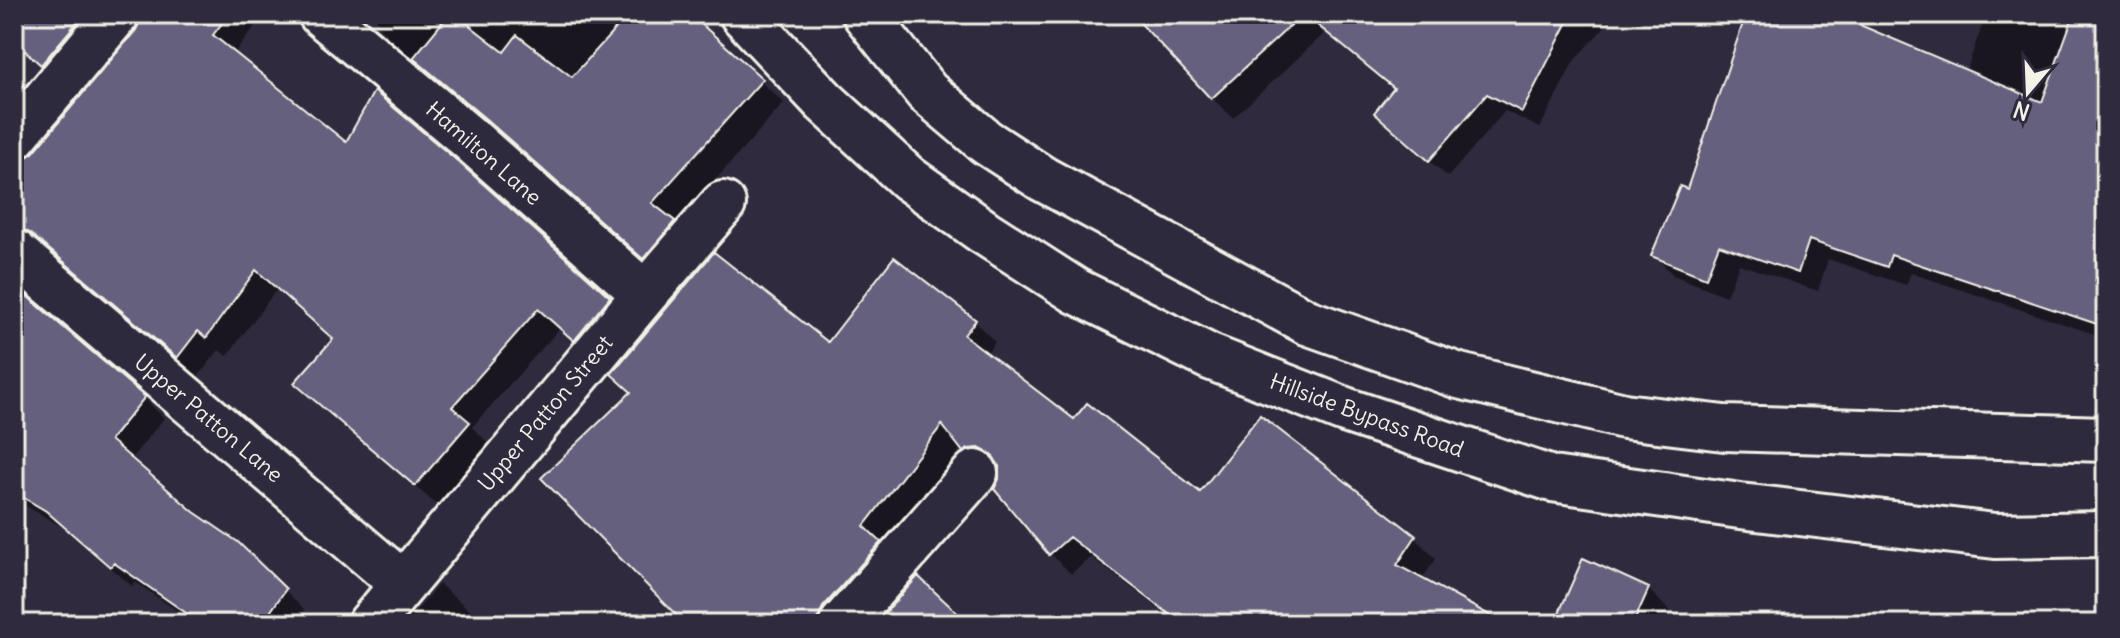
<svg xmlns="http://www.w3.org/2000/svg" width="2120" height="638" font-family="Delius,sans-serif">
	<rect width="100%" height="100%" fill="#2f2a3d"/>
	<filter id="ink" filterUnits="userSpaceOnUse"><feTurbulence type="fractalNoise" baseFrequency=".0125" numOctaves="2"/><feDisplacementMap in="SourceGraphic" scale="16" xChannelSelector="R" yChannelSelector="G"/><feConvolveMatrix kernelMatrix="1 2 1 2 8 2 1 2 1" color-interpolation-filters="sRGB"/></filter>
	<g filter="url(#ink)">
		<!-- shadow -->
		<path fill="#0007" d="M14 14H124L63 84 14 40Z
			M143 14H264L234 54 346 145 609 298 629 318 595 360 560 328 472 427 489 444 437 505 317 403 297 383 334 340 277 289 227 356 219 350 198 377 53 253 40 247 14 259V167L35 155 138 30Z
			M374 14H687L784 103 676 224 696 245 666 279 512 143 405 53 382 30Z
			M1166 14H1305L1324 34 1233 118 1212 98Z
			M1382 14H1616L1574 61 1540 128 1505 111 1448 177 1394 130 1395 89 1352 51Z
			M1742 14H1859L1854 25 1966 72 1986 14H2106V338L1911 273 1906 285 1828 259 1818 291 1739 264 1726 296 1673 275 1654 255 1688 192 1742 31 1739 29 1744 16Z
			M14 287 144 398 164 418 130 460 285 590 305 610 296 624H194L195 623 135 582 132 586 69 531 14 499Z
			M974 321 995 342 986 354 1075 422 1200 495 1261 417 1415 538 1436 559 1421 580 1502 624H1179L1091 557 1071 574 1050 553 1001 479V469L986 471 962 447 884 547 835 624H688L828 344Z
			M439 584 486 624H405Z
			M1648 589 1669 610 1662 624H1556Z"/>
		<!-- building -->
		<path fill="#65607e" stroke="#f4f1e8" stroke-width="2" d="M14 14H84L41 65 14 41Z
			M141 14H229L213 35 346 142 374 91 454 158 610 297 574 341 538 309 452 407 470 422 415 486 294 383 333 339 256 270 206 338 198 331 177 358 30 233 19 228H14V164L33 153 136 30 141 19Z
			M449 14H455L504 52 517 35 572 77 629 14H690L763 79 652 203 675 221 643 259 487 120 413 58Z
			M1132 14H1303L1211 99Z
			M1304 14H1572L1522 112 1487 94 1429 161 1374 113 1394 88Z
			M1746 14H1834L2042 102 2074 14H2106V327L1891 255 1887 267 1809 240 1798 273 1719 245 1706 278 1651 256 1680 186 1687 189Z
			M714 252 828 342 894 257 976 320 964 335 1074 419 1087 403 1200 492 1260 415 1416 536 1397 565 1506 624H1182L1069 537 1049 555 994 489 999 479V466L992 455 979 448 968 449 963 452 942 425 864 526 881 542 823 607 818 618V624H685L541 478 631 392 611 374Z
			M14 285 145 397 110 440 194 512 238 542 286 589 262 624H202L114 563 110 567 46 511 14 492Z
			M1583 558 1649 588 1633 624H1554Z
			M918 576 969 624H875Z"/>
		<g fill="none" stroke-linecap="round" stroke-linejoin="round">
			<!-- minor casing -->
			<g stroke="#f4f1e8" stroke-width="50">
				<path id="minor" d="M321 14 470 139 645 294
					M14 137 117 14
					M14 252 403 584
					M370 624 645 294 723 204
					M842 624 975 473"/>
			</g>
			<!-- tertiary casing -->
			<g stroke="#f4f1e8" stroke-width="50">
				<path id="tertiary" d="M742 14 824 101 908 178 984 232 1076 291 1210 357 1345 410 1552 479 1740 506 1995 536 2106 534
					M865 14 927 92 986 142 1043 179 1307 322 1459 376 1624 416 1724 428 2106 439"/>
			</g>
			<!-- minor -->
			<use href="#minor" stroke="#2f2a3d" stroke-width="44"/>
			<!-- tertiary -->
			<use href="#tertiary" stroke="#2f2a3d" stroke-width="44"/>
		</g>
	</g>
	<g text-anchor="middle" stroke-width="8" stroke-linejoin="round" paint-order="stroke">
		<!-- street labels -->
		<g font-size="22" fill="#f4f1e8" stroke="#2f2a3d">
			<text transform="translate(484 153) rotate(41)" y="8">Hamilton Lane</text>
			<text transform="translate(545 413) rotate(-50)" y="8">Upper Patton Street</text>
			<text transform="translate(1367 415) rotate(20)" y="8">Hillside Bypass Road</text>
			<text transform="translate(209 418) rotate(40)" y="8">Upper Patton Lane</text>
		</g>
	</g>
	<!-- margin -->
	<rect width="2120" height="638" fill="none" stroke="#2f2a3d" stroke-width="48"/>
	<rect x="24" y="24" width="2072" height="590" fill="none" stroke="#f4f1e8" stroke-width="3" filter="url(#ink)"/>
	<!-- north arrow -->
	<g transform="translate(2028 92) rotate(199)" stroke="#2f2a3d" stroke-width="6" paint-order="stroke">
	<path d="M0-6L14 30L0 20L-14 30Z" fill="#f4f1e8"/>
	<text y="-12" font-size="22" font-weight="bold" text-anchor="middle" fill="#f4f1e8">N</text>
	</g>
</svg>
